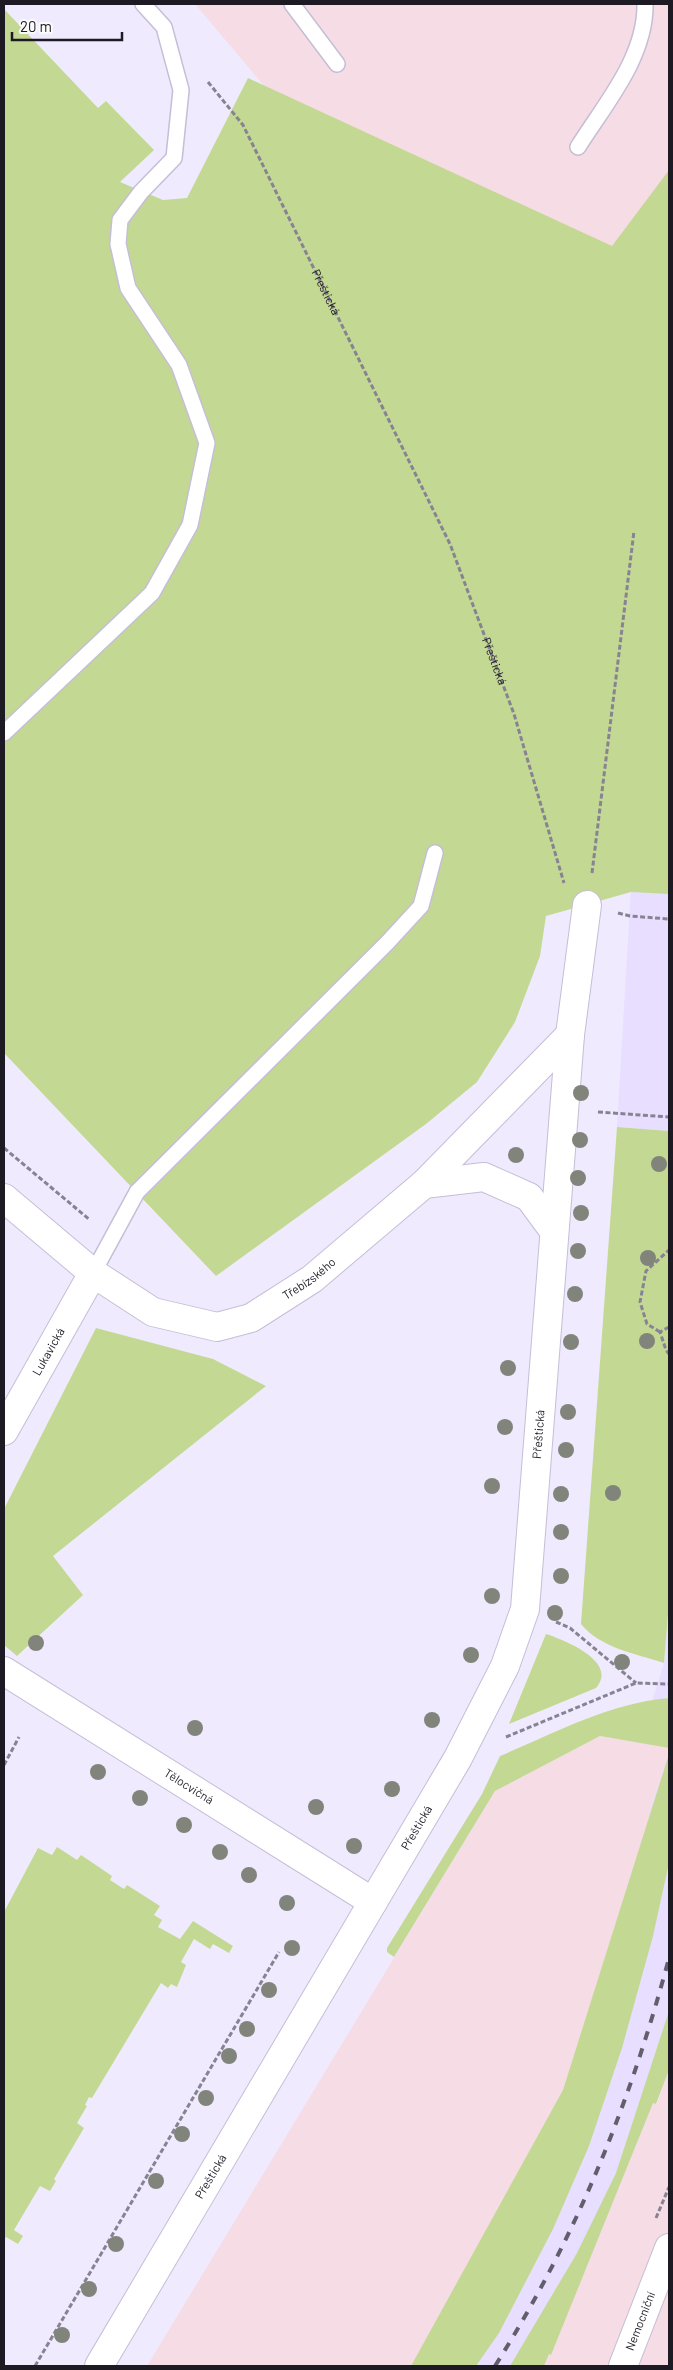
<svg xmlns="http://www.w3.org/2000/svg" width="673" height="2370" font-family="Barlow,sans-serif">
	<rect width="100%" height="100%" fill="#f0eaff"/>
	<!-- built -->
	<path fill="#e8deff" d="M669 867V1131L617 1127 632 871Z
		M669 1602V1748L639 1743 664 1663Z
		M669 1754V2070L551 2355 549 2354 544 2366H456Z"/>
	<!-- industrial -->
	<path fill="#f6dce4" d="M195 4H669V305L432 285Z
		M600 1736 669 1748V1754L653 1800 580 2099 456 2366H147L495 1791Z
		M669 2070V2366H544L549 2354 551 2355 653 2103 657 2104Z"/>
	<!-- green -->
	<path fill="#c3d993" d="M4 9 98 108 106 101 154 150 120 182 163 200 187 198 248 78 612 246 669 170V894L631 892 546 916 540 956 515 1022 477 1082 426 1124 216 1276 4 1053Z
		M617 1127 669 1131V1602L664 1663C637 1654 600 1648 581 1624Z
		M96 1328 213 1359 266 1386 53 1556 83 1595 17 1656 4 1645V1509Z
		M546 1634C565 1640 619 1662 596 1688L509 1724Z
		M669 1698V1748L600 1736 495 1791 394 1957 387 1952V1948L482 1794 500 1756C555 1733 609 1703 669 1698Z
		M669 1754V1863L653 1936 622 2048 589 2146 553 2229 499 2333 476 2366H411L563 2090Z
		M57 1847 77 1860 81 1855 112 1876 110 1880 124 1889 127 1885 160 1906 154 1915 162 1920 158 1927 180 1939 193 1921 233 1946 229 1953 213 1944 210 1949 194 1939 181 1962 186 1965 177 1987 171 1984 168 1988 161 1983 92 2098 89 2097 85 2105 87 2106 77 2123 84 2128 54 2179 56 2181 50 2191 40 2186 14 2230 23 2236 18 2244 6 2237 4 2241V1912L38 1848 52 1855Z
		M669 2011V2070L656 2104 653 2103 551 2355 549 2354 544 2366H510L577 2253 616 2173Z"/>
	<g fill="none" stroke-linecap="round" stroke-linejoin="round">
		<!-- lane casing -->
		<g stroke="#c5bed6" stroke-width="18">
			<path id="lane" d="M292 4 337 64
				M578 147C605 104 646 57 645 4
				M4 733 152 593 190 525 207 443 179 365 128 288 118 244 120 220 141 192 174 158 181 90 164 27 143 4
				M93 1273 137 1192 387 943 421 906 435 853"/>
		</g>
		<!-- street casing -->
		<g stroke="#c5bed6" stroke-width="30">
			<g id="street">
				<path d="M424 1184 484 1177 529 1197 554 1231"/>
				<path id="s2" d="M4 1198 93 1273 153 1312 217 1327 251 1318 312 1279 424 1184 570 1035"/>
				<path id="s3" d="M4 1431 93 1273"/>
				<path id="s4" d="M4 1671 373 1902"/>
				<path id="s5" d="M99 2366 458 1758 505 1666 525 1609 570 1035 587 905"/>
				<path id="s6" d="M623 2366 669 2248"/>
			</g>
		</g>
		<!-- path -->
		<g stroke="#878392" stroke-width="3" stroke-dasharray="5 2.5" stroke-linecap="butt">
			<path id="s1" d="M208 82 243 125 450 544 514 714 564 883"/>
			<path d="M592 873 634 531"/>
			<path d="M618 913 630 916 669 919"/>
			<path d="M598 1112 669 1117"/>
			<path d="M4 1148 90 1220"/>
			<path d="M669 1327 660 1332 666 1350 669 1354"/>
			<path d="M660 1332 647 1324 640 1302 646 1271 669 1250"/>
			<path d="M556 1622 570 1628 636 1683"/>
			<path d="M506 1737 636 1683 669 1684"/>
			<path d="M4 1765 19 1737"/>
			<path d="M656 2218 669 2187"/>
			<path d="M35 2366 279 1952"/>
		</g>
		<!-- lane -->
		<use href="#lane" stroke="#fff" stroke-width="15"/>
		<!-- street -->
		<use href="#street" stroke="#fff" stroke-width="28"/>
		<!-- rail -->
		<path stroke="#625e6b" stroke-width="4" stroke-dasharray="9 9" stroke-linecap="butt" d="M495 2366C576 2238 630 2104 669 1958"/>
	</g>
	<!-- trees -->
	<g fill="#81847a">
		<circle cx="581" cy="1093" r="8"/>
		<circle cx="580" cy="1140" r="8"/>
		<circle cx="516" cy="1155" r="8"/>
		<circle cx="659" cy="1164" r="8"/>
		<circle cx="578" cy="1178" r="8"/>
		<circle cx="581" cy="1213" r="8"/>
		<circle cx="578" cy="1251" r="8"/>
		<circle cx="648" cy="1258" r="8"/>
		<circle cx="575" cy="1294" r="8"/>
		<circle cx="647" cy="1341" r="8"/>
		<circle cx="571" cy="1342" r="8"/>
		<circle cx="508" cy="1368" r="8"/>
		<circle cx="568" cy="1412" r="8"/>
		<circle cx="505" cy="1427" r="8"/>
		<circle cx="566" cy="1450" r="8"/>
		<circle cx="492" cy="1486" r="8"/>
		<circle cx="613" cy="1493" r="8"/>
		<circle cx="561" cy="1494" r="8"/>
		<circle cx="561" cy="1532" r="8"/>
		<circle cx="561" cy="1576" r="8"/>
		<circle cx="492" cy="1596" r="8"/>
		<circle cx="555" cy="1613" r="8"/>
		<circle cx="36" cy="1643" r="8"/>
		<circle cx="471" cy="1655" r="8"/>
		<circle cx="622" cy="1662" r="8"/>
		<circle cx="432" cy="1720" r="8"/>
		<circle cx="195" cy="1728" r="8"/>
		<circle cx="98" cy="1772" r="8"/>
		<circle cx="392" cy="1789" r="8"/>
		<circle cx="140" cy="1798" r="8"/>
		<circle cx="316" cy="1807" r="8"/>
		<circle cx="184" cy="1825" r="8"/>
		<circle cx="354" cy="1846" r="8"/>
		<circle cx="220" cy="1852" r="8"/>
		<circle cx="249" cy="1875" r="8"/>
		<circle cx="287" cy="1903" r="8"/>
		<circle cx="292" cy="1948" r="8"/>
		<circle cx="269" cy="1990" r="8"/>
		<circle cx="247" cy="2029" r="8"/>
		<circle cx="229" cy="2056" r="8"/>
		<circle cx="206" cy="2098" r="8"/>
		<circle cx="182" cy="2134" r="8"/>
		<circle cx="156" cy="2181" r="8"/>
		<circle cx="116" cy="2244" r="8"/>
		<circle cx="89" cy="2289" r="8"/>
		<circle cx="62" cy="2335" r="8"/>
	</g>
	<g text-anchor="middle" stroke-width="5" stroke-linejoin="round" paint-order="stroke">
		<!-- street labels -->
		<g font-size="12" fill="#1d1a23" stroke="#fbfbfb">
			<text dy="4" stroke="none"><textPath href="#s1" startOffset="242">Přeštická</textPath></text>
			<text dy="4" stroke="none"><textPath href="#s1" startOffset="648">Přeštická</textPath></text>
			<text dy="4" stroke="none"><textPath href="#s2" startOffset="359">Třebízského</textPath></text>
			<text dy="4" stroke="none"><textPath href="#s3" startOffset="91">Lukavická</textPath></text>
			<text dy="4" stroke="none"><textPath href="#s5" startOffset="1045">Přeštická</textPath></text>
			<text dy="4" stroke="none"><textPath href="#s4" startOffset="218">Tělocvičná</textPath></text>
			<text dy="4" stroke="none"><textPath href="#s5" startOffset="625">Přeštická</textPath></text>
			<text dy="4" stroke="none"><textPath href="#s5" startOffset="220">Přeštická</textPath></text>
			<text dy="4" stroke="none"><textPath href="#s6" startOffset="48">Nemocniční</textPath></text>
		</g>
	</g>
	<!-- border -->
	<rect width="673" height="2370" fill="none" stroke="#1d1a23" stroke-width="10"/>
	<!-- scale -->
	<path d="M12 32v8h110v-8" fill="none" stroke="#1d1a23" stroke-width="2.5"/>
	<text x="20" y="32" font-size="15" fill="#1d1a23" stroke="#fbfbfb" stroke-width="4" paint-order="stroke">20 m</text>
</svg>
